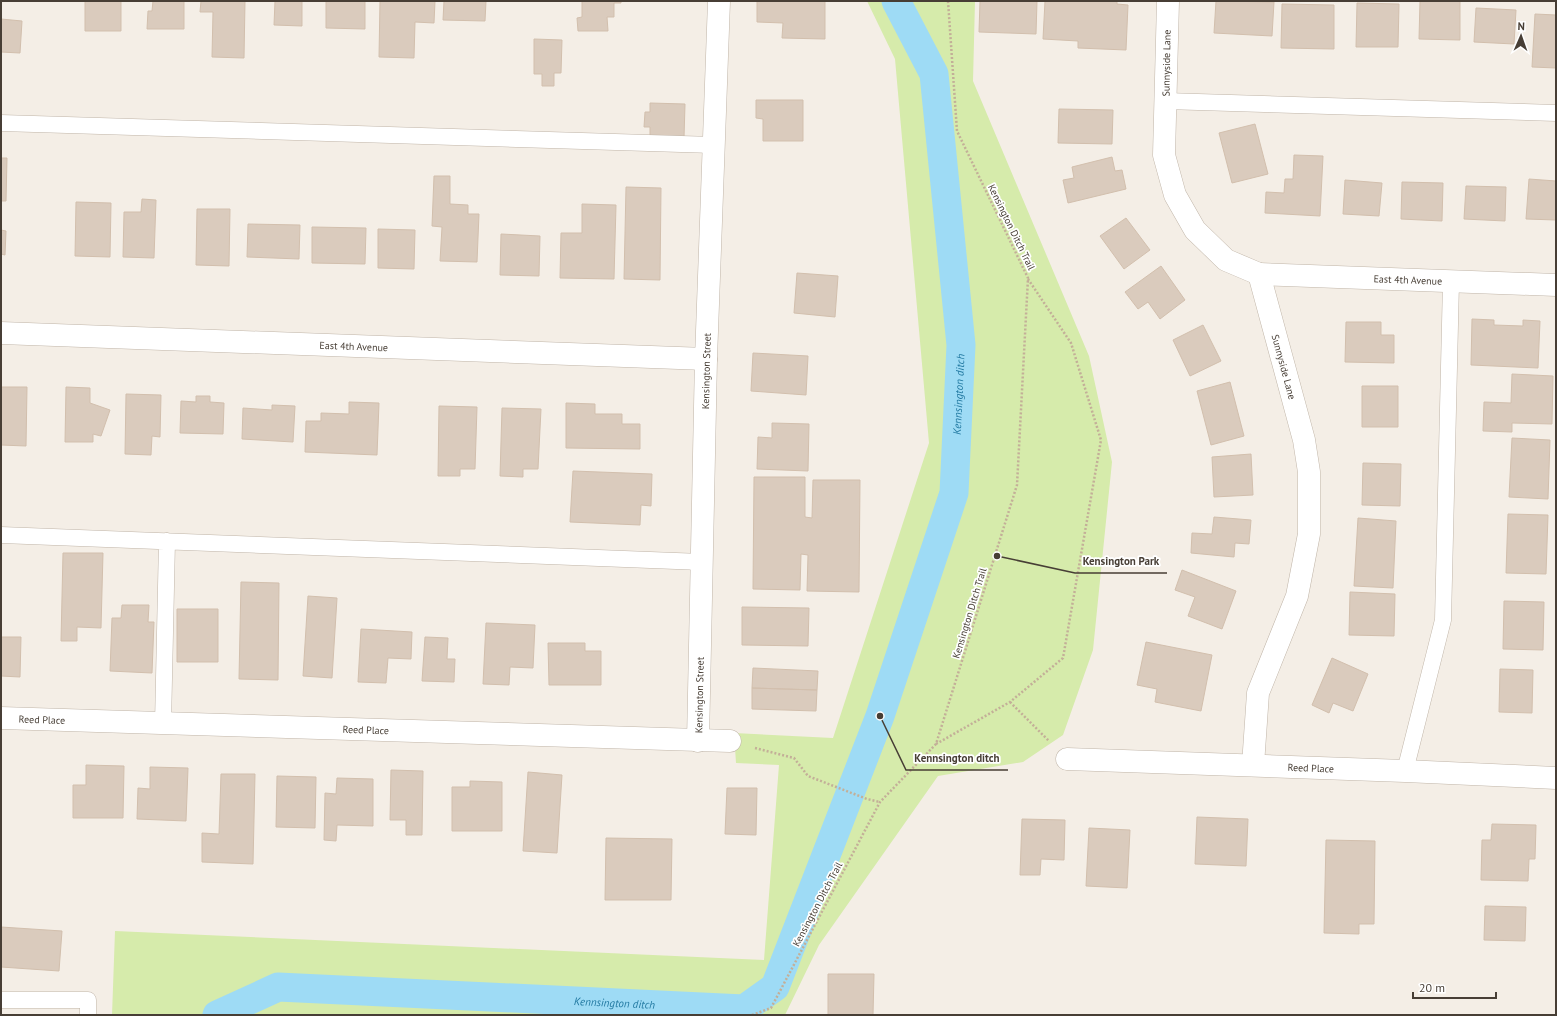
<svg xmlns="http://www.w3.org/2000/svg" width="1557" height="1016" font-family="'PT Sans',sans-serif">
	<rect width="100%" height="100%" fill="#f4eee6"/>
	<!-- green -->
	<path fill="#d6ebab" d="M867 1H975L973 81 1089 356 1112 462 1093 650 1063 735 1023 762 938 776 819 945 785 1015H112L115 931 764 960 779 765 736 763 734 733 833 738 929 443 895 59Z"/>
	<g fill="none" stroke-linecap="round" stroke-linejoin="round">
		<!-- canal -->
		<path stroke="#9edbf5" stroke-width="29" id="s1" d="M217 1015 278 987 744 1009 775 987 880 716 954 493 961 345 934 74 896 1"/>
	</g>
	<!-- building -->
	<path fill="#dacbbd" stroke="#d2bfad" d="M85 1H121V31H85Z
		M153 1H184V29H147L148 11H152Z
		M201 1H245L244 58 212 57 213 12H200Z
		M275 1H302V26L274 25Z
		M326 1H365V29L326 28Z
		M380 1H435L434 23 415 22 414 58 379 57Z
		M444 1H486L485 21 443 20Z
		M582 1H621V3H614V17H607L608 31H578L577 18 582 17Z
		M757 1H825V39L782 38 783 23 757 22Z
		M980 1H1037L1036 34 979 32Z
		M1045 1H1117V4L1128 5 1126 50 1078 48V41L1043 39Z
		M1216 1 1274 2 1272 36 1214 33Z
		M1420 1H1460V40L1419 39Z
		M1357 3 1399 4 1398 47H1356Z
		M1282 4 1334 5V49L1281 48Z
		M1476 8 1516 10 1514 44 1474 42Z
		M1535 14 1556 15V68L1532 67Z
		M1 19 22 21 20 53 1 52Z
		M534 39 562 40 561 73H554V86H542V74H534Z
		M756 100H803V141H763V119L756 118Z
		M650 103 685 104 684 138 650 137V127H644L645 112H650Z
		M1059 109 1113 110 1112 144 1058 143Z
		M1255 124 1268 174 1232 183 1219 133Z
		M1294 155 1323 156 1320 216 1265 213 1266 192 1284 193 1285 179H1293Z
		M1112 157 1115 171 1122 170 1126 189 1068 203 1063 180 1074 178 1072 167Z
		M1 158H7L6 201H1Z
		M434 176H450V204L468 205V214H479L477 262 440 261 442 227 432 226Z
		M1529 179 1556 181V220L1526 219Z
		M1345 180 1382 183 1379 216 1343 214Z
		M1402 182 1443 183 1442 221 1401 219Z
		M1466 186 1506 187 1505 221 1464 219Z
		M626 187 661 188 660 280 624 279Z
		M142 199 156 200 154 258 123 257 124 212H141Z
		M76 202 111 203 110 257 75 256Z
		M582 204 616 205 614 279 560 278 561 233H582Z
		M197 209H230L229 266 196 265Z
		M1126 218 1150 250 1124 269 1100 236Z
		M248 224 300 225 299 259 247 257Z
		M312 227 366 228 365 264 312 263Z
		M378 229 415 230 414 269 378 268Z
		M1 230 6 231 5 255 1 254Z
		M501 234 540 236 539 276 500 275Z
		M1161 266 1185 300 1160 319 1148 302 1138 309 1125 292Z
		M797 273 838 276 835 317 794 313Z
		M1472 319 1494 320V325L1523 326V320L1540 321 1538 368 1471 365Z
		M1346 322H1381V335H1394V363L1345 362Z
		M1203 325 1221 361 1190 376 1173 340Z
		M753 353 808 356 806 395 751 391Z
		M1512 374 1553 376 1552 424 1512 423V432L1483 431 1484 402 1511 403Z
		M1230 382 1244 436 1211 445 1197 391Z
		M1362 386H1398V427H1362Z
		M1 387H27L26 446 1 445Z
		M66 387 90 388V403L110 410 101 436 93 434V442H65Z
		M126 394 161 395 160 437 152 436 151 455 125 454Z
		M196 396H210V402L224 403 223 434 180 433 181 401 196 402Z
		M349 402 379 403 377 455 305 452 306 421H321V413L349 414Z
		M566 403 595 404V414H622V424H640V449L566 448Z
		M272 405 295 406 293 442 242 439 243 408 272 410Z
		M439 406 477 407 475 469H460V476H438Z
		M502 408 541 409 538 469H523V477L500 476Z
		M772 423 809 424 808 471 757 469 758 437 772 438Z
		M1512 438 1550 440 1548 499 1509 497Z
		M1251 454 1253 495 1214 497 1212 457Z
		M1363 463 1401 464 1400 506 1362 505Z
		M573 471 652 474 651 506 641 505 640 525 570 522Z
		M754 477H805V517L812 518 813 480H860L859 592 807 591 808 555 801 554 800 590 753 589Z
		M1508 514 1548 515 1546 574 1506 573Z
		M1214 517 1251 520 1249 544 1235 543 1234 557 1191 553 1192 533 1212 534Z
		M1358 518 1396 521 1393 588 1354 586Z
		M63 553H103L101 628 77 627V641H61Z
		M1182 570 1236 591 1222 629 1188 616 1195 597 1175 590Z
		M241 582 279 583 278 680 239 679Z
		M1350 592 1395 594 1394 636 1349 635Z
		M308 596 337 598 332 678 303 676Z
		M1504 601 1544 602 1543 650 1503 649Z
		M122 605H149L148 622H154L152 673 110 671 112 618H121Z
		M742 607 809 608 808 646 742 645Z
		M177 609H218V662H177Z
		M486 623 535 625 533 668 510 667 509 685 483 684Z
		M361 629 412 632 411 659 388 658 386 683 358 682Z
		M1 637H21L20 677 1 676Z
		M425 637 448 638 447 659H455L454 682 422 681Z
		M1146 642 1212 655 1201 711 1155 702 1157 689 1137 685Z
		M548 643H585V651H601V685H549Z
		M1332 658 1368 674 1353 711 1333 703 1329 713 1312 705Z
		M753 668 818 671 817 690 752 688Z
		M1500 669 1533 670 1532 713 1499 712Z
		M752 688 817 690 816 711 752 709Z
		M86 765 124 766 123 818H73V785H86Z
		M150 767 188 768 186 821 137 819 138 788 150 789Z
		M391 770 423 771 422 835H406V820H390Z
		M528 772 562 775 557 853 523 851Z
		M221 774H255L253 864 202 862V833L219 834Z
		M277 776 316 777 315 828 276 827Z
		M337 778 373 779V826L337 825 336 841 324 840 325 793 336 794Z
		M470 781 502 782V831H452V787H470Z
		M727 788H757L756 835 725 834Z
		M1197 817 1248 819 1246 866 1195 864Z
		M1022 819 1065 820 1064 860 1041 859 1040 875H1020Z
		M1492 824 1536 825 1535 859H1529L1528 881 1481 880 1482 840H1491Z
		M1089 828 1130 830 1127 888 1086 886Z
		M606 838 672 839 671 900H605Z
		M1326 840 1375 841 1374 924H1359V934L1324 933Z
		M1485 906 1526 907 1525 941 1484 940Z
		M1 927 62 931 59 971 1 967Z
		M828 974H874L873 1015H828Z"/>
	<g fill="none" stroke-linecap="round" stroke-linejoin="round">
		<!-- lane casing -->
		<g stroke="#c0b5a8" stroke-width="17">
			<path id="lane" d="M1165 101 1556 113
				M1 123 714 145
				M1 535 702 562
				M163 724 167 541
				M1405 771 1443 620 1451 282
				M1 1000H88V1015"/>
		</g>
		<!-- street casing -->
		<g stroke="#c0b5a8" stroke-width="23">
			<g id="street">
				<path id="s2" d="M1168 1 1164 155 1175 195 1195 230 1226 260 1259 274 1304 440 1309 472V534L1297 596 1258 693 1253 765"/>
				<path id="s3" d="M1259 274 1556 285"/>
				<path id="s4" d="M1 333 706 359"/>
				<path id="s5" d="M1 718 730 741"/>
				<path id="s6" d="M698 741 706 359 719 1"/>
				<path id="s7" d="M1067 759 1405 771 1556 778"/>
			</g>
		</g>
		<!-- path -->
		<path stroke="#c3af98" stroke-width="2.5" stroke-dasharray="2 2" stroke-linecap="butt" d="M1010 702 1049 741
			M936 744 1010 702 1063 658 1101 440 1071 343 1028 279
			M755 748 794 758 808 776 867 799 880 802
			M752 1015 771 1008 880 802 936 744 1017 485 1028 278 957 131 948 1"/>
		<!-- lane -->
		<use href="#lane" stroke="#fff" stroke-width="16"/>
		<!-- street -->
		<use href="#street" stroke="#fff" stroke-width="22"/>
	</g>
	<g text-anchor="middle" stroke-width="3.5" stroke-linejoin="round" paint-order="stroke">
		<!-- street labels -->
		<g font-size="10" fill="#473e35" stroke="#fff">
			<text transform="translate(1166 63) rotate(-89)" y="4">Sunnyside Lane</text>
			<text transform="translate(1012 227) rotate(64)" y="4">Kensington Ditch Trail</text>
			<text dy="4" stroke="none"><textPath href="#s3" startOffset="149">East 4th Avenue</textPath></text>
			<text dy="4" stroke="none"><textPath href="#s4" startOffset="353">East 4th Avenue</textPath></text>
			<text dy="4" stroke="none"><textPath href="#s2" startOffset="411">Sunnyside Lane</textPath></text>
			<text dy="4" stroke="none"><textPath href="#s6" startOffset="370">Kensington Street</textPath></text>
			<text transform="translate(969 613) rotate(-73)" y="4">Kensington Ditch Trail</text>
			<text dy="4" stroke="none"><textPath href="#s6" startOffset="46">Kensington Street</textPath></text>
			<text dy="4" stroke="none"><textPath href="#s5" startOffset="41">Reed Place</textPath></text>
			<text dy="4" stroke="none"><textPath href="#s5" startOffset="365">Reed Place</textPath></text>
			<text dy="4" stroke="none"><textPath href="#s7" startOffset="244">Reed Place</textPath></text>
			<text transform="translate(817 904) rotate(-62)" y="4">Kensington Ditch Trail</text>
		</g>
		<!-- water labels -->
		<g font-size="11" font-style="italic" fill="#237aa2" stroke="#fff">
			<text dy="4" stroke="none"><textPath href="#s1" startOffset="1196">Kennsington ditch</textPath></text>
			<text dy="4" stroke="none"><textPath href="#s1" startOffset="404">Kennsington ditch</textPath></text>
		</g>
	</g>
	<!-- callouts -->
	<path fill="none" stroke="#473e35" stroke-width="1.5" d="M997 556L1075 573H1167M880 716L906 770H1008"/>
	<g fill="#473e35" stroke="#fff" stroke-width="1.5">
		<circle cx="997" cy="556" r="4"/>
		<circle cx="880" cy="716" r="4"/>
	</g>
	<g font-size="11" text-anchor="middle" font-weight="bold" fill="#473e35" stroke="#fff" stroke-width="3.5" stroke-linejoin="round" paint-order="stroke">
		<text x="1121" y="565">Kensington Park</text>
		<text x="957" y="762">Kennsington ditch</text>
	</g>
	<!-- border -->
	<rect width="1557" height="1016" fill="none" stroke="#473e35" stroke-width="4"/>
	<!-- north arrow -->
	<g transform="translate(1521 36) rotate(2)" stroke="#ffffff" stroke-width="3" paint-order="stroke">
	<path d="M0-3L7 15L0 10L-7 15Z" fill="#473e35"/>
	<text y="-6" font-size="11" font-weight="bold" text-anchor="middle" fill="#473e35">N</text>
	</g>
	<!-- scale -->
	<path d="M1413 992v6h83v-6" fill="none" stroke="#473e35" stroke-width="2"/>
	<text x="1419" y="992" font-size="12" fill="#473e35" stroke="#ffffff" stroke-width="3" paint-order="stroke">20 m</text>
</svg>
